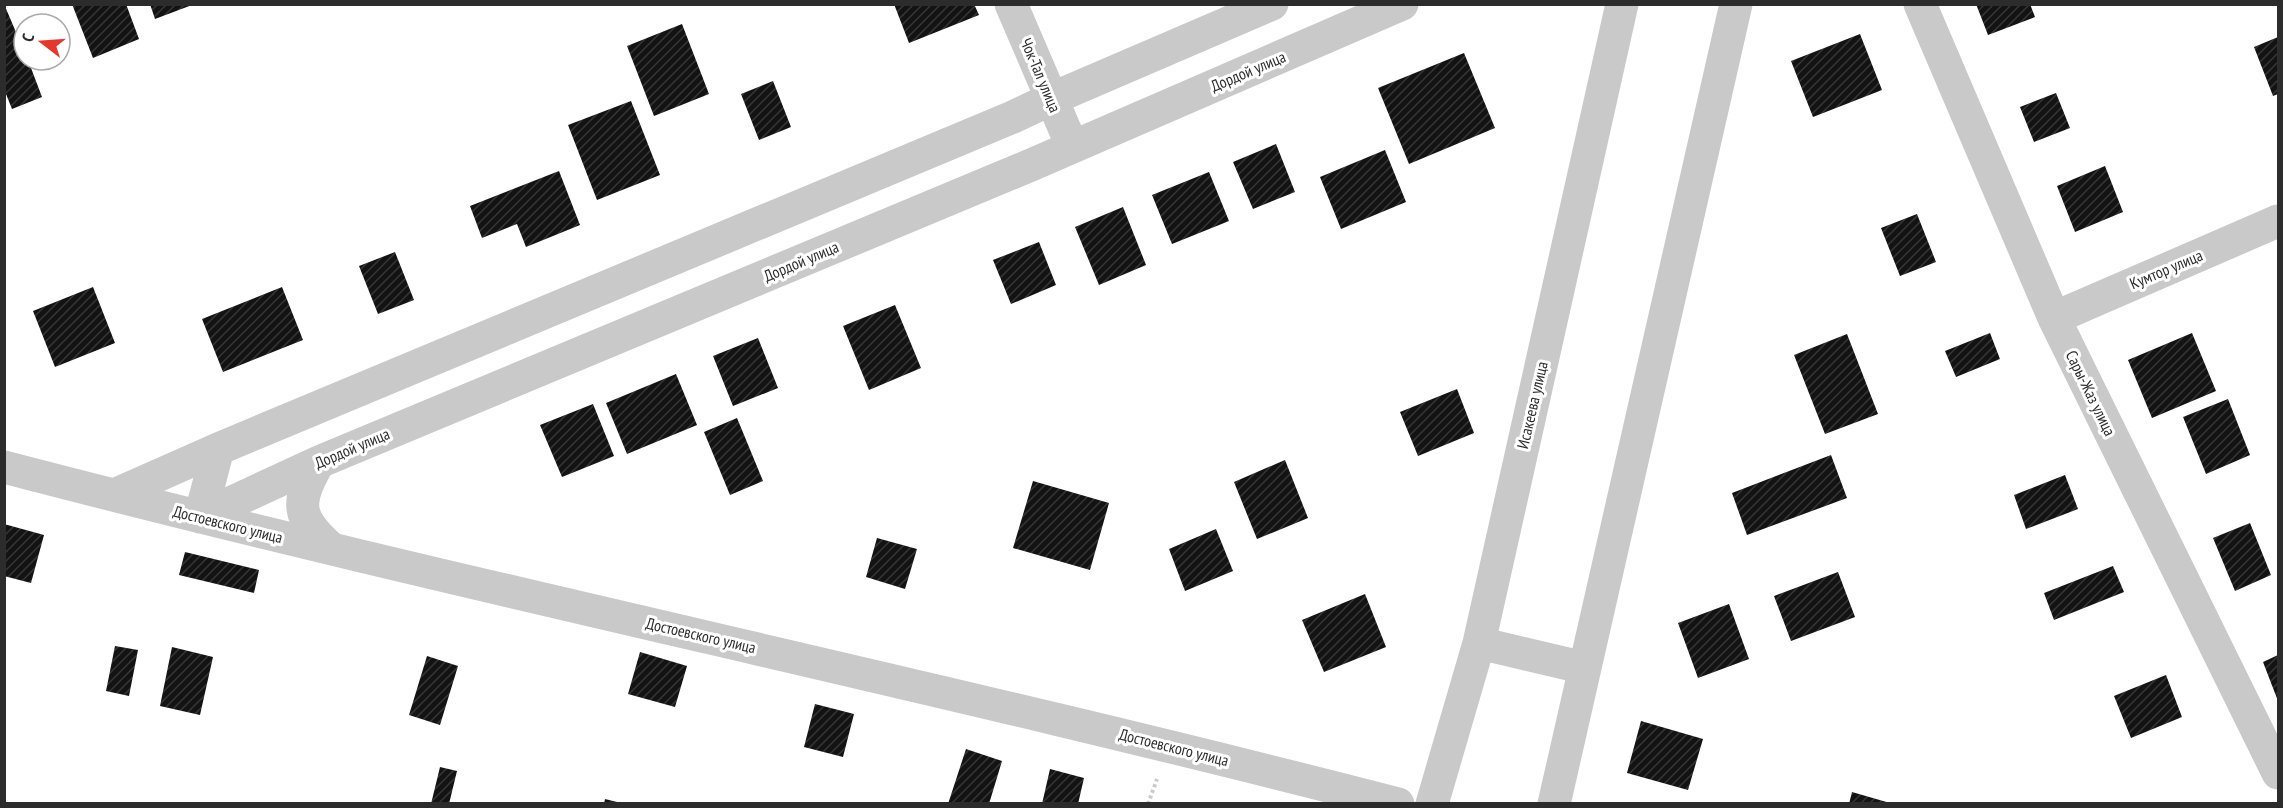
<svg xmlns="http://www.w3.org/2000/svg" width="2283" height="808" font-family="'PT Sans Narrow',sans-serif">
	<defs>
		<pattern id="building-hatch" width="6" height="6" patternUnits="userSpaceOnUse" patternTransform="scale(1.5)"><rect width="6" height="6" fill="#131313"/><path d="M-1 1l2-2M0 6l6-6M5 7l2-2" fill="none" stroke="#363636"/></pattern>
	</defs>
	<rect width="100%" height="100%" fill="#fff"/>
	<!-- building -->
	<path fill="url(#building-hatch)" d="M4 4 24 51V60H28L42 97 12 109 4 89Z
		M72 4H126L139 39 93 58Z
		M150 4H192V5L155 19Z
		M894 4H974L979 15 909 43Z
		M1976 4H2030L2035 17 1988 35Z
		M682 24 709 94 654 116 627 46Z
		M1860 34 1882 90 1813 117 1791 61Z
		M2278 37V94L2273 96 2254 47Z
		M1464 53 1495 128 1409 164 1378 88Z
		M773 81 791 127 759 140 741 94Z
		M2056 93 2070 128 2034 142 2020 107Z
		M631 101 660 175 597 200 568 125Z
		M1276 144 1295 192 1253 209 1233 162Z
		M1385 150 1406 202 1341 229 1320 177Z
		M2105 166 2123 212 2075 232 2057 186Z
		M559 171 580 225 526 247 517 224 482 238 470 206Z
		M1209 172 1229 221 1172 244 1152 195Z
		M1123 207 1146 265 1099 285 1075 227Z
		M1917 214 1936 262 1900 276 1881 228Z
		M1039 242 1056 285 1011 304 993 260Z
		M395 252 414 300 378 314 359 266Z
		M93 287 115 343 55 367 33 311Z
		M282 287 303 340 223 372 202 319Z
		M895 305 921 368 869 390 843 326Z
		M1990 333 2000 359 1956 377 1945 351Z
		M2192 333 2216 391 2152 418 2128 360Z
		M1847 334 1878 414 1825 434 1794 355Z
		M758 338 778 388 733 406 713 356Z
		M676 374 697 425 627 454 606 403Z
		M1457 389 1474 433 1418 456 1400 412Z
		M2228 399 2250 455 2206 474 2183 417Z
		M593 404 614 456 562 477 540 425Z
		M737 418 763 481 730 495 704 432Z
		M1831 455 1847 498 1747 535 1732 493Z
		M1285 460 1308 518 1257 539 1234 482Z
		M2065 475 2078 509 2026 529 2014 495Z
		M1033 481 1109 503 1090 570 1013 548Z
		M2250 523 2271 575 2235 591 2213 538Z
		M4 524 44 535 31 583 4 576Z
		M1216 529 1233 571 1185 591 1169 549Z
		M877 538 917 549 905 589 866 577Z
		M185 552 259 570 254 593 179 575Z
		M2113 566 2124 592 2054 620 2044 593Z
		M1838 572 1855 617 1791 641 1774 596Z
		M1365 594 1386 647 1324 672 1302 620Z
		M1729 604 1749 659 1698 678 1678 623Z
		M115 646 138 650 129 696 106 691Z
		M172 647 213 657 200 715 160 706Z
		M640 652 687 666 675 707 628 694Z
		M2278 655V701L2263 662Z
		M427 656 458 666 440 725 409 715Z
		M2166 675 2182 717 2131 738 2114 696Z
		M815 704 854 714 843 757 804 747Z
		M1641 721 1703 739 1688 790 1627 773Z
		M966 749 1002 761 989 804H948Z
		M440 767 457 771 449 804H431Z
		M1050 769 1084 778 1078 804H1042Z
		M1852 792 1890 803V804H1849Z
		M605 799 621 803 620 804H604Z"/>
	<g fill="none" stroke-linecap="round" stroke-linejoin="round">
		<!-- path -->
		<path stroke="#c9c9c9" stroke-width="4" stroke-dasharray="3 3" stroke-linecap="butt" d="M1148 804 1157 779"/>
		<!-- minor -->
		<path stroke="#c9c9c9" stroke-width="33" d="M1011 4 1072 146
			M1920 4 2054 318 2278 773
			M2054 318 2278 221
			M319 462C295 502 296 518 332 549
			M4 467C467 588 935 684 1398 804
			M114 495 218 449 1013 117 1051 99 1272 4
			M200 517 319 462 1031 165 1402 4
			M200 517 218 449
			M1479 643 1585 668
			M1432 804 1479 643 1622 4
			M1554 804 1736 4"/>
	</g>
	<g text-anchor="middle" stroke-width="6" stroke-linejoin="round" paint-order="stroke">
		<!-- street labels -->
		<g font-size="16" fill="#2c2c2c" stroke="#fff">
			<text transform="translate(1248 71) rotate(-23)" y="6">Дордой улица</text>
			<text transform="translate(1041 75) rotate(67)" y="6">Чок-Тал улица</text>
			<text transform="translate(801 261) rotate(-23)" y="6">Дордой улица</text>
			<text transform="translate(2166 269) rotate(-23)" y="6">Кумтор улица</text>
			<text transform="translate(2091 393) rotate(64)" y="6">Сары-Жаз улица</text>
			<text transform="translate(1532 405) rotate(-77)" y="6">Исакеева улица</text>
			<text transform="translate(352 448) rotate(-23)" y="6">Дордой улица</text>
			<text transform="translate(228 524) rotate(14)" y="6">Достоевского улица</text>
			<text transform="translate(701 635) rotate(13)" y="6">Достоевского улица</text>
			<text transform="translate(1174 747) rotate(14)" y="6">Достоевского улица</text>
		</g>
	</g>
	<!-- border -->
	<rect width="2283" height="808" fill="none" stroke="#2c2c2c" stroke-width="12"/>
	<!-- north arrow -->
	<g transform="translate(42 42) rotate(287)"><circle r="28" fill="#ffffff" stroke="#ababab" stroke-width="1.5"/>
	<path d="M0-4.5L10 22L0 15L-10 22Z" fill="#e5372b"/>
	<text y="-9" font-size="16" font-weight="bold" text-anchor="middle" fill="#2c2c2c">С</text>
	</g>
</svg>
